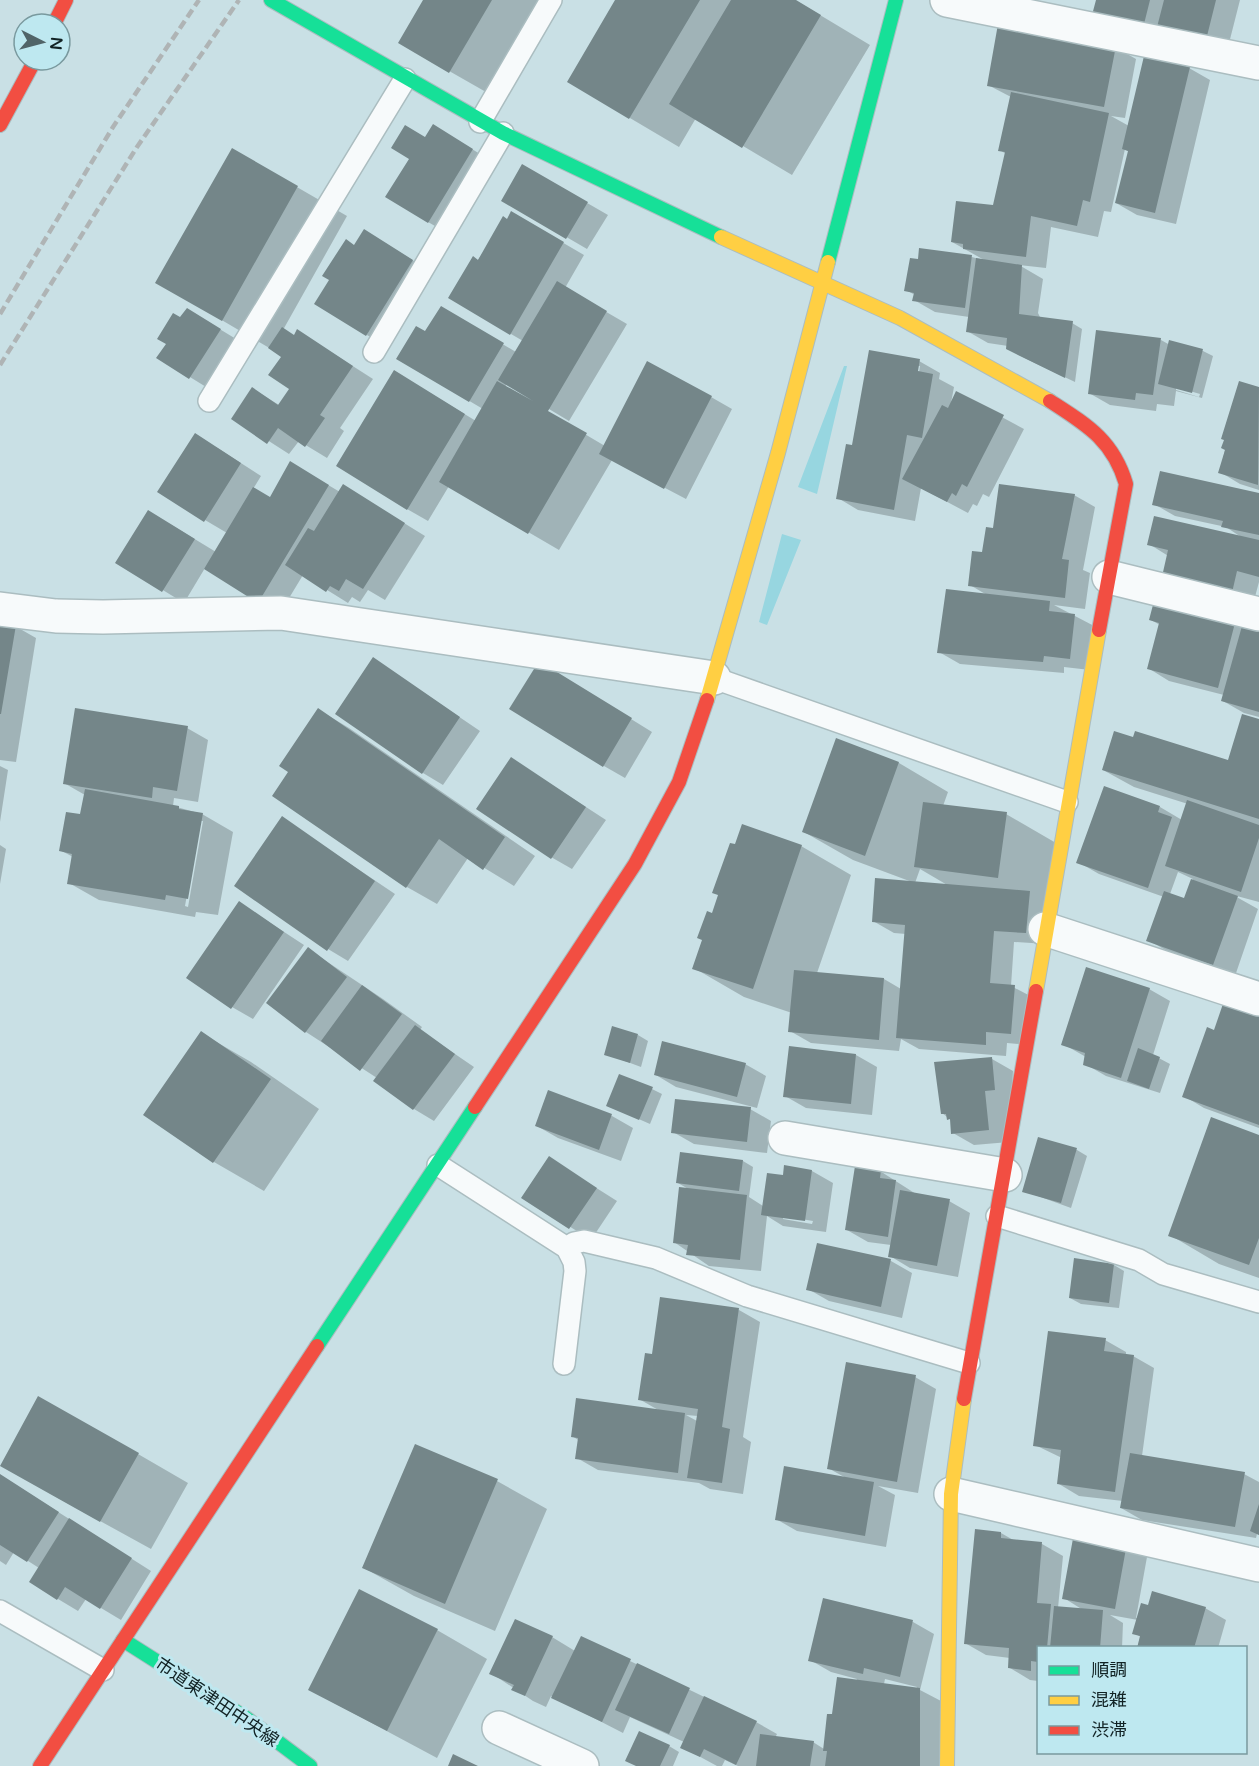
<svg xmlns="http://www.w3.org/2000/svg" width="1259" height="1766" font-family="'Varela Round','Noto Sans JP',sans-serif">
	<rect width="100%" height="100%" fill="#c9e0e5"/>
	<!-- green -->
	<path fill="#97d6e0" d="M844 366H847L817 494 798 487Z
		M782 534 801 540 767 625 759 622Z"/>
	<!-- shadow -->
	<path fill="#0003" fill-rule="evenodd" d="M425 0H558L500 100 400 43Z
		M617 0H795L870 45 792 175 696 118 679 147 569 82Z
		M1098 0H1240L1226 55 1179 43Z
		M1115 47 1136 59 1125 118 1111 116 1129 126 1189 68 1210 80 1176 224 1137 215 1116 203 1129 152 1125 149 1111 212 1104 211 1098 237 1051 227 1046 268 1019 265 1043 279 1038 313 1041 319 1072 323 1082 329 1075 382 1018 355 1008 346 988 343 967 331 969 317 935 312 914 300 915 295 906 290 972 257 986 261 952 242 994 207 1006 154 1000 150 1011 97 988 85Z
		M454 138 493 162 449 234 428 222 426 139Z
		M233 150 347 216 283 330 294 336 298 331 373 379 340 428 344 431 327 458 299 441 289 454 233 418 253 389 279 405 291 388 283 356 157 282Z
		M523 166 608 215 587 249 503 200Z
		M512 213 584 255 565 288 627 324 569 421 507 384 505 387 605 446 711 397 732 409 686 499 612 460 559 550 449 486 428 521 407 509 415 384 476 421 483 409 398 359 426 333 441 308 516 352 523 341 450 298Z
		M385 243 433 273 387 347 367 335Z
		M181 319 208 322 241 342 211 390 159 358Z
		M1161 340 1170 345 1171 342 1203 351 1213 356 1202 398 1176 391 1174 406 1157 404 1156 411 1110 405 1089 393ZM1176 387 1200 394 1199 397 1176 390Z
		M919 361 940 373 939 379 954 387 951 403 957 393 1024 429 989 497 983 494 977 506 973 504 968 513 921 488 915 521 858 510 838 498 854 447ZM917 366H920L918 379Z
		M1240 383 1259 389V490L1240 484 1220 472Z
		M216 447 261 476 253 489 270 499 291 463 340 492 344 486 425 536 385 600 368 590 360 602 352 597 348 603 303 575 280 613 205 568 184 603 117 562 170 524 216 552 227 533 205 520Z
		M1074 495 1095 507 1083 570 1090 573 1085 609 1054 605 1096 627 1090 670 1064 667V673L960 664 939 652 987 595 970 585 995 529Z
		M1259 495V582L1252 608 1149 544 1241 537 1226 527 1175 516 1154 504Z
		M1151 620 1235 625 1259 633V717L1244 713 1223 701 1224 695 1169 681 1148 668 1160 625Z
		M0 624 15 626 36 638 16 762 0 760Z
		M374 659 480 731 443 785 423 773Z
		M560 675 652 732 625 778 604 766Z
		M319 710 349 728 535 856 514 886 468 858 437 904 407 887 290 772Z
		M1259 720V902L1233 895 1258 909 1235 976 1169 952 1148 940 1164 897 1099 874 1078 862 1160 807 1182 820 1188 804 1134 787 1103 770 1229 762ZM1178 872 1193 879 1185 900 1170 894Z
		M187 728 208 740 198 802 174 798 173 806 202 814 233 832 218 915 196 912 195 917 99 900 69 883 73 857 60 850 82 816 85 795 64 783ZM200 821H203L188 907 185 906Z
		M837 740 899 763 948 792 943 806 1006 814 1056 843 1047 944 1014 942 1011 986 1036 999 1032 1045 1007 1043 1006 1056 919 1049 901 1039 899 1051 811 1043 790 1031 792 1013 744 997 694 968 712 915 801 846 851 875 817 973 884 979 901 989 906 934 894 933 873 921 912 882 853 860 804 832ZM920 869 949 886 915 883Z
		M512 759 606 820 572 869 551 857Z
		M0 766 8 770 0 822Z
		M282 818 395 894 348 961 328 949Z
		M0 845 6 849 0 884Z
		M240 903 304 945 253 1019 232 1007Z
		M308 949 383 999 422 1027 420 1030 474 1067 434 1121 414 1109 375 1081 377 1078 306 1032Z
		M1149 989 1170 1001 1153 1055 1170 1064 1160 1093 1106 1076 1085 1064 1086 1057 1063 1044Z
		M1259 1013V1128L1204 1108 1184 1096 1215 1032Z
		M201 1033 251 1062 319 1109 264 1191 214 1162 145 1114Z
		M638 1035 648 1041 641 1067 606 1054Z
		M856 1055 877 1067 872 1115 806 1108 785 1096Z
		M992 1059 1013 1071 1009 1142 974 1145 953 1133 951 1120 942 1113 936 1063Z
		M745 1064 766 1076 757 1108 676 1087 656 1075Z
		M652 1089 662 1094 650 1124 607 1105Z
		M549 1092 612 1116 633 1128 621 1161 558 1138 537 1126Z
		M750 1109 771 1121 767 1153 694 1144 673 1132Z
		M1259 1137V1278L1219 1264 1170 1235Z
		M1039 1139 1077 1150 1087 1156 1071 1208 1024 1191Z
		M549 1158 617 1201 591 1240 523 1197Z
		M743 1161 753 1167 749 1197 763 1206 784 1177 812 1171 833 1183 826 1232 783 1226 767 1216 761 1271 709 1266 674 1242 690 1190 678 1183ZM783 1216 813 1221 812 1224 783 1219Z
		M880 1171 916 1194 949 1201 970 1213 958 1277 910 1268 890 1256 891 1245 868 1242 847 1230Z
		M818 1245 891 1261 912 1273 902 1318 829 1301 808 1289Z
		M1075 1260 1114 1265 1124 1271 1119 1308 1081 1304 1070 1298Z
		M739 1310 760 1322 743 1437 751 1442 743 1494 710 1489 699 1483 598 1470 577 1458 580 1441 572 1436 660 1411 639 1399 653 1356ZM686 1415 698 1416 697 1421Z
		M1105 1340 1126 1352V1356H1133L1154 1368 1142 1456 1244 1474 1259 1482V1535L1257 1534 1256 1538 1142 1520 1121 1508 1123 1501 1079 1496 1059 1484 1062 1458 1035 1445Z
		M915 1377 936 1389 918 1493 878 1486 895 1495 886 1547 797 1531 776 1519 846 1478 828 1468Z
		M138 1454 188 1483 151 1549 51 1494Z
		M0 1475 151 1571 121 1620 86 1599 78 1611 58 1599 31 1582 39 1568 14 1552 6 1565 0 1561Z
		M497 1481 547 1509 495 1631 414 1596 364 1568Z
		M1001 1533 1015 1541 1042 1544 1063 1556 1058 1608 1083 1610 1064 1598 1126 1545 1147 1557 1136 1618 1205 1608 1226 1620 1218 1648H1138L1141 1637 1134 1633 1138 1620 1110 1615 1123 1623 1122 1648H1038V1681L1030 1680 1010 1668V1658L986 1655 965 1643Z
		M824 1600 913 1622 934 1634 920 1690 941 1701 940 1766H738L725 1760 722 1766H717L682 1747 684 1742 630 1717 623 1733 551 1696 546 1707 533 1701 491 1673 552 1637 575 1651 630 1661 756 1722 777 1734 775 1738 813 1742 824 1749 833 1716 857 1679 831 1672 810 1660ZM885 1679 917 1687 916 1689 884 1684Z
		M437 1630 487 1659 437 1758 310 1690Z
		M669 1746 679 1752 673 1766H638Z"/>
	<!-- building -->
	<path fill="#748689" d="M423 0H492L449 73 398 43Z
		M615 0H700L629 119 567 82Z
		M731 0H796L821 15 742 148 669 104Z
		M1096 0H1150L1143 28 1092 15Z
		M1164 0H1216L1205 44 1156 31Z
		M998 24 1116 46 1104 107 987 86Z
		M1144 56 1190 67 1155 213 1115 203 1128 151 1122 149Z
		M1011 92 1109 113 1090 202 1083 200 1077 226 1031 216 1026 257 963 249V244L951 242 956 201 993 205 1005 152 998 151Z
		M433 124 473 149 428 223 385 197 409 159 391 148 405 125 425 137Z
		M232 148 298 186 222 321 155 283Z
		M522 164 588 202 566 239 501 201Z
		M511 211 564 242 510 335 448 298 473 256 478 260 503 216 507 219Z
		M364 229 413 260 366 336 314 304 329 280 322 276 346 239 354 245Z
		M919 248 972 255 965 308 912 301 914 293 904 291 910 258 918 259Z
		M976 258 1022 265 1019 314 1073 321 1065 378 1006 349 1007 338 966 332Z
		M557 281 607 311 548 411 587 433 528 534 439 482 497 381 533 401 498 380Z
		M441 306 504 343 469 402 396 359 416 326 425 331Z
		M187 308 221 329 189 379 156 358 166 344 157 339 173 313 180 317Z
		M282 327 294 335 297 329 353 366 320 415 325 418 305 447 278 428 267 444 231 419 252 387 278 405 289 389 268 375 281 357 268 348Z
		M1096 330 1161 338 1153 395 1136 393 1135 400 1088 394Z
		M1169 340 1203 349 1192 393 1158 384Z
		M869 350 920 359 918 371 933 374 922 438 907 435 894 510 836 499 846 444 852 445Z
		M647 361 712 396 664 489 599 454Z
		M394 370 465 414 407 510 336 466Z
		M1239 381 1259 387 1258 485 1218 473 1225 450 1221 448 1224 440 1221 439Z
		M956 391 1004 415 967 487 962 484 956 496 952 493 947 502 902 479 942 405 948 408Z
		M195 433 241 463 204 522 157 492Z
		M290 461 329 485 258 603 204 569 253 487 270 497Z
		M1160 471 1259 493V535L1221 527 1223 521 1152 505Z
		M343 484 405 523 363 589 346 579 339 591 330 586 326 592 285 565 308 528 314 531Z
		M999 484 1075 494 1062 559 1069 560 1065 598 968 586 972 551 982 552 986 527 993 528Z
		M148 510 195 539 162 592 115 563Z
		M1154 516 1259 540V577L1237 571 1231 597 1161 581 1168 550 1147 545Z
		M946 589 1050 601 1049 611 1075 614 1070 659 1044 656 1043 662 937 653Z
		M1154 601 1235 623 1218 688 1147 669 1159 623 1149 620Z
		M0 622 16 625 1 714H0Z
		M1242 626 1259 631V712L1221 701Z
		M373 657 460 717 422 774 335 714Z
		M539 661 632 718 603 767 509 709Z
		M75 708 188 726 177 791 153 787 152 798 63 784Z
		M318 708 505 837 483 870 439 839 406 888 272 796 288 772 279 766Z
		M1242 714 1259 719V819L1102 770 1114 731 1133 737 1135 731 1228 760Z
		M836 738 899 762 865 856 802 832Z
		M511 757 586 807 551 859 476 809Z
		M1104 786 1160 806 1158 812 1172 817 1148 888 1076 863Z
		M85 789 179 806V809L203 813 188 899 166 895 165 900 67 884 72 854 59 851 66 812 80 814Z
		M1187 800 1259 825V838L1241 892 1165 866Z
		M923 802 1007 812 998 878 914 867Z
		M282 816 375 881 327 951 234 886Z
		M742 824 802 845 753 989 692 969 702 940 697 938 707 911 712 913 718 895 712 893 730 843 735 844Z
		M875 878 1030 891 1026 933 994 931 990 983 1015 985 1011 1034 986 1032V1045L896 1038 905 925 872 922Z
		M1191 879 1238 896 1213 965 1146 941 1164 891 1184 898Z
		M239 901 284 932 231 1009 186 978Z
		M308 947 347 977 305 1033 266 1003Z
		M1086 967 1150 988 1121 1078 1083 1065 1085 1053 1061 1045Z
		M794 970 884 978 879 1040 788 1032Z
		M362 985 402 1014 360 1071 321 1041Z
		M1225 998 1259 1011V1125L1182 1097 1207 1027 1214 1030Z
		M415 1025 455 1054 413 1110 373 1081Z
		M612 1026 638 1034 630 1063 604 1055Z
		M201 1031 271 1079 213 1163 143 1115Z
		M662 1041 746 1063 737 1097 654 1075Z
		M789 1046 856 1054 851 1104 783 1097Z
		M1138 1048 1160 1057 1149 1089 1127 1081Z
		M992 1057 995 1090 985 1091 989 1130 951 1134 950 1119 947 1120 946 1114H941L934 1062Z
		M619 1074 653 1087 639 1120 606 1106Z
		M548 1090 612 1114 599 1150 535 1126Z
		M675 1099 751 1107 747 1142 671 1133Z
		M1211 1117 1259 1135V1238L1249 1265 1168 1236Z
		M1038 1137 1077 1148 1061 1203 1022 1192Z
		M680 1152 743 1160 739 1191 676 1183Z
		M549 1156 597 1188 569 1229 521 1198Z
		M784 1165 812 1170 805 1221 761 1215 767 1173 783 1175Z
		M855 1166 881 1170 880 1178 896 1180 888 1237 845 1230Z
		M679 1187 747 1195 740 1260 686 1255 688 1245 673 1243Z
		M900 1190 950 1199 937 1266 888 1257Z
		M817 1243 891 1259 881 1307 806 1290Z
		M1074 1258 1114 1264 1109 1303 1069 1298Z
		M660 1297 739 1308 722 1427 730 1429 722 1483 687 1478 698 1409 638 1400 645 1353 652 1354Z
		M1048 1331 1106 1338 1104 1351 1134 1355 1115 1492 1057 1484 1061 1450 1033 1446Z
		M846 1362 916 1375 897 1482 827 1469Z
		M38 1396 139 1453 100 1522 0 1466Z
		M576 1398 685 1413 678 1473 575 1459 578 1438 571 1437Z
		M415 1444 498 1479 445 1604 362 1568Z
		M1130 1453 1245 1472 1235 1527 1120 1508Z
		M784 1466 874 1482 865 1536 775 1520Z
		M0 1474 59 1512 27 1562 0 1545Z
		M1259 1504V1535L1250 1531Z
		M69 1518 132 1558 100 1609 65 1587 57 1600 29 1582Z
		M975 1529 1001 1532V1538L1042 1542 1037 1603 1051 1604 1047 1648H1038V1662L1031 1661V1671L1008 1668 1009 1648 964 1644Z
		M1074 1533 1127 1543 1115 1609 1062 1599Z
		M359 1589 438 1629 387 1731 308 1690Z
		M1152 1591 1206 1607 1194 1648H1137L1140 1636 1132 1634 1141 1603 1148 1605Z
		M823 1598 913 1620 900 1677 864 1668 863 1674 808 1661Z
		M1054 1606 1103 1610 1100 1648H1050Z
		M515 1619 553 1636 525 1696 511 1690 514 1685 489 1674Z
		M581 1636 631 1659 602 1722 551 1698Z
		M637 1663 690 1688 669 1734 615 1710Z
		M837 1677 920 1688V1766H825L827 1751H823L827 1714H832Z
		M704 1696 757 1721 736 1765 704 1749 700 1757 680 1748Z
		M639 1731 670 1745 660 1766H636L625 1761Z
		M760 1734 814 1741 810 1766H756Z
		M453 1754 478 1766H448Z"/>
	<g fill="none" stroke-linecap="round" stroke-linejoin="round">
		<!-- lane casing -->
		<g stroke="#abbdc0" stroke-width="24">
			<path id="lane" d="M480 122 551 0
				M374 352 503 133
				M209 401 405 79
				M714 678 1067 802
				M438 1165 567 1248 574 1262 575 1271 564 1364
				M997 1216 1139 1260 1163 1274 1259 1302
				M567 1248 574 1243 584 1241 656 1258 747 1296 969 1363
				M0 1611 103 1670"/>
		</g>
		<!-- street casing -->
		<g stroke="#abbdc0" stroke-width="36">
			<path id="street" d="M947 0 1259 63
				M1109 577 1259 614
				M0 609 56 616 103 617 281 613 714 678
				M1045 929 1259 999
				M785 1138 1005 1175
				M951 1494 1259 1565
				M499 1728 582 1766"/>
		</g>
		<!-- fast casing -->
		<g stroke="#abbdc0" stroke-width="16">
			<path id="fast" d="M271 0 503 133 721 237
				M828 262 896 0
				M317 1346 475 1107
				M123 1640 246 1718 310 1766"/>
		</g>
		<!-- slow casing -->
		<g stroke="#abbdc0" stroke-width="16">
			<path id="slow" d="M721 237 900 318 1050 401
				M707 700 778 453 828 262
				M1036 991 1099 630
				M947 1766 951 1494 964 1399"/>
		</g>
		<!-- jam casing -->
		<g stroke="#abbdc0" stroke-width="16">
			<path id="jam" d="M54 24 66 0
				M0 125 35 60
				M1050 401C1087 425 1113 440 1126 484L1099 630
				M475 1107 635 864 679 782 707 700
				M964 1399 1036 991
				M40 1766 317 1346"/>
		</g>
		<!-- lane -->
		<use href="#lane" stroke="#f7fafb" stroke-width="21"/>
		<!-- street -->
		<use href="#street" stroke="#f7fafb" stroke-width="33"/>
		<!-- fast -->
		<use href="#fast" stroke="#16e098" stroke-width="14"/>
		<!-- slow -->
		<use href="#slow" stroke="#ffcf43" stroke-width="14"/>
		<!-- jam -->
		<use href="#jam" stroke="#f24e42" stroke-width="14"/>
		<!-- rail -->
		<path stroke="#afb4b5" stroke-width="4.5" stroke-dasharray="9 4.5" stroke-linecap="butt" d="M0 314 113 127 199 0
			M0 365 137 147 239 0"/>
	</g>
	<g text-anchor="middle" stroke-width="6" stroke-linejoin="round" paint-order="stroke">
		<!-- street labels -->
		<g font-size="18" fill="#112224" stroke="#bee8f0">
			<text transform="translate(217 1702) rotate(34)" y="6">市道東津田中央線</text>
		</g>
	</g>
	<!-- legend -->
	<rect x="1037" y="1646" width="210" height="108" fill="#bee8f0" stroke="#79999e" stroke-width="1.5"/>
	<rect x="1049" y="1666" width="30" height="9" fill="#16e098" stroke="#79999e" stroke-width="1.5"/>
	<text x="1091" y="1676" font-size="18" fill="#112224">順調</text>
	<rect x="1049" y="1696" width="30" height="9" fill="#ffcf43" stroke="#79999e" stroke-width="1.5"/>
	<text x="1091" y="1706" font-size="18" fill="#112224">混雑</text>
	<rect x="1049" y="1726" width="30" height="9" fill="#f24e42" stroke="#79999e" stroke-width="1.5"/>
	<text x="1091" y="1736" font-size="18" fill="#112224">渋滞</text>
	<!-- north arrow -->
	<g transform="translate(42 42) rotate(96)"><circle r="28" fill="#bee8f0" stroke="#79999e" stroke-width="1.5"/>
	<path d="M0-4.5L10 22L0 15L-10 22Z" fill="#516468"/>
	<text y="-9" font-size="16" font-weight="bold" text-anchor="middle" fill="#112224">N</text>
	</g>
</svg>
